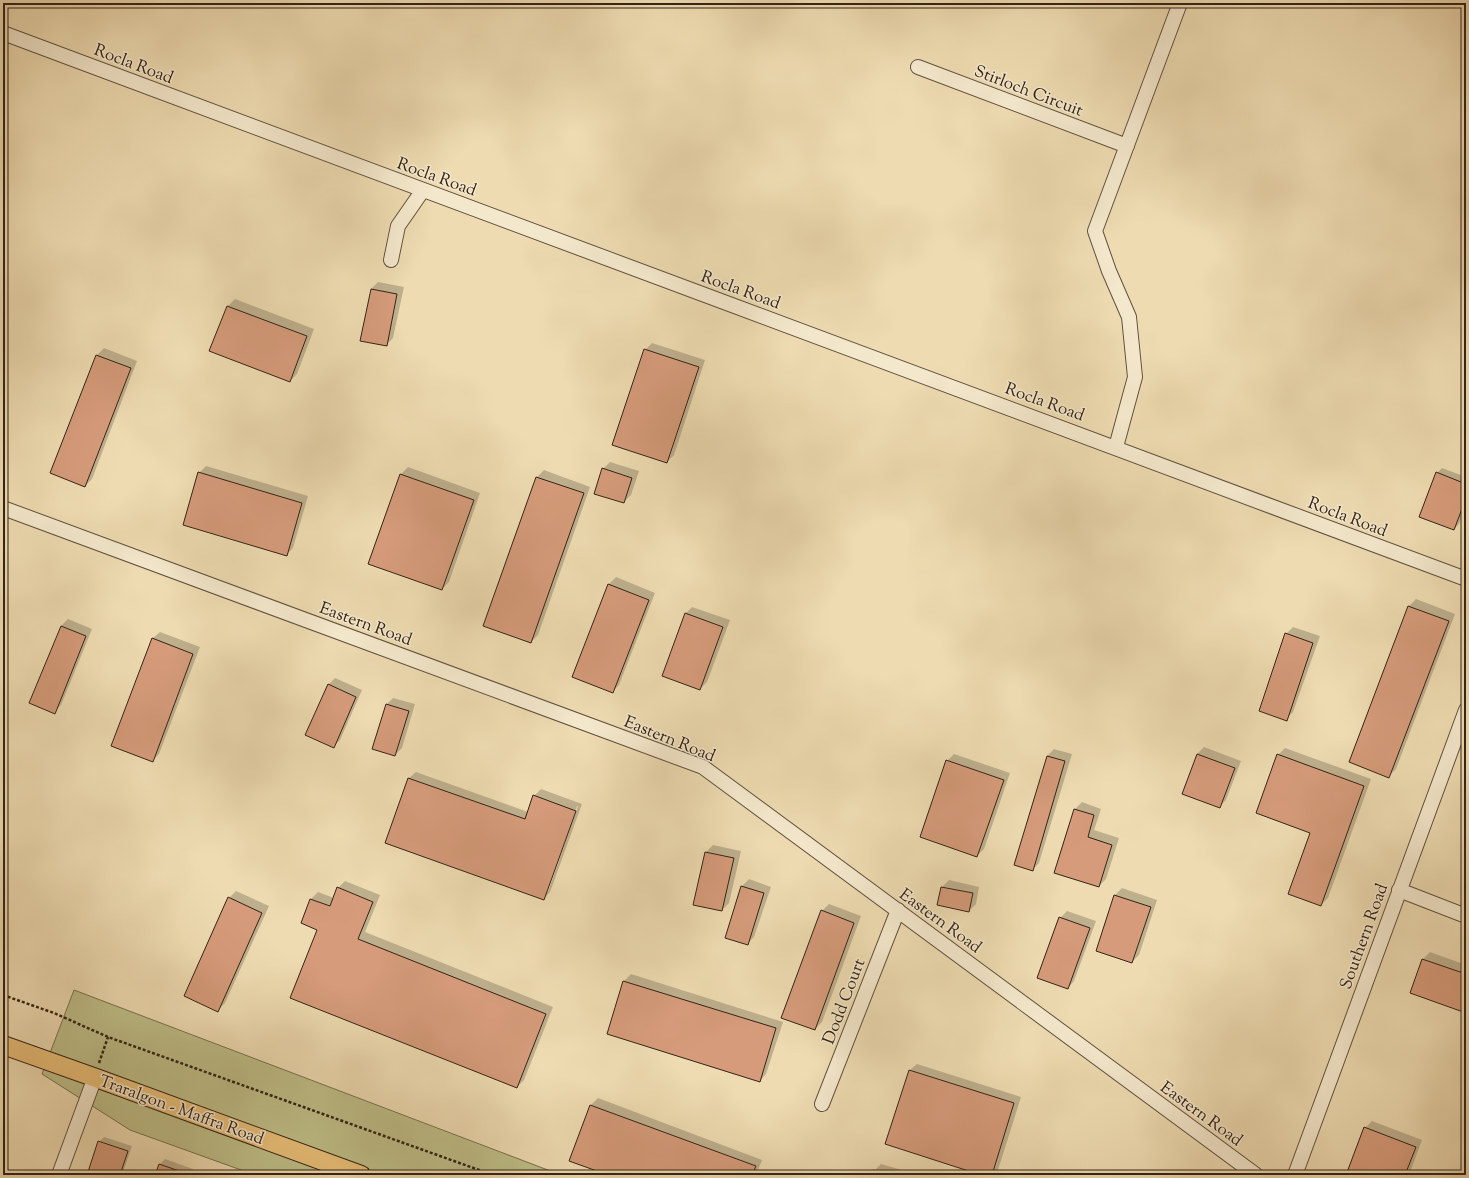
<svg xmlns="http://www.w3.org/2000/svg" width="1469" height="1178" font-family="'Sorts Mill Goudy',serif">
	<rect width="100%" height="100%" fill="#eedbb1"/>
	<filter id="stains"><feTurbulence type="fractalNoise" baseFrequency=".005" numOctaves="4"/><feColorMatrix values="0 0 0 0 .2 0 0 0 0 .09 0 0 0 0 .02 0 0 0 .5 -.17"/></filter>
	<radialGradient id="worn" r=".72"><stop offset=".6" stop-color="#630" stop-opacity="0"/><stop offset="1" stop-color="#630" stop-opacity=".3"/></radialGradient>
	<!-- green -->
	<path fill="#bebe88" stroke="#787050" d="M74 990 561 1175H255L130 1130 42 1074Z"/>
	<!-- shadow -->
	<path fill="#0003" fill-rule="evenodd" d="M378 282 404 287 393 338 386 345 371 289Z
		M235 299 314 329 297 374 290 381 211 351 228 306Z
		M652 343 705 360 674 455 667 462 645 350Z
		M104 348 137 361 92 479 85 486 52 473 97 355Z
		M610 462 639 471 631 495 624 502 603 469Z
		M206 466 308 496 293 548 286 555 199 473Z
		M408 467 480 493 449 582 442 589 401 474Z
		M1442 468 1466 477V505L1459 524 1454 529 1437 473Z
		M544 470 590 487 538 635 531 642 485 626 537 477Z
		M616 577 655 593 619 685 612 692 573 676 609 584Z
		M1416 599 1455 614 1396 769 1389 776 1350 762 1409 606Z
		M692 607 730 620 707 682 700 689 685 614Z
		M68 619 92 629 61 705 54 712 61 626Z
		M1293 627 1320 636 1293 712 1286 719V634Z
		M160 632 200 647 159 754 152 761 153 638Z
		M335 678 362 690 340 740 333 747 328 685Z
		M393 698 415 704 402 748 395 755 386 705Z
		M1204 747 1241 761 1226 800 1219 807 1197 754Z
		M1285 748 1371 779 1328 898 1321 905 1311 832 1278 755Z
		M1054 749 1072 754 1039 863 1032 870 1047 756Z
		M954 754 1010 773 984 849 977 856 947 761Z
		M416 772 528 812 534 796 541 789 582 804 550 892 543 899 409 778ZM577 806H578L548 892H546Z
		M1082 802 1101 809 1094 830 1119 838 1106 879 1099 886 1075 809Z
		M713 845 741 851 729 903 722 910 694 904 706 852Z
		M749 879 771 887 754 937 747 944 742 886Z
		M949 880 979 887 976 904 969 911 942 887Z
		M345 881 380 895 365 932 553 1007 524 1080 517 1087 318 929 302 923 311 899 318 892 334 898 338 888Z
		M1122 888 1157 900 1139 955 1132 962 1115 895Z
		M236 891 269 906 225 1003 218 1010 229 898Z
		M829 904 861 916 822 1022 815 1029 822 911Z
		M1067 911 1096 921 1074 981 1068 988 1060 918Z
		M1430 952 1466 965V1012L1423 959Z
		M631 974 783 1022 766 1074 760 1081 608 1034 624 981Z
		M917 1064 1021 1097 998 1170 992 1175H985L910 1070Z
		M598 1098 762 1160 756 1175H611L591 1105Z
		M1372 1121 1422 1140 1409 1175H1347L1365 1128Z
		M104 1137 132 1146 122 1175H88L99 1142Z
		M165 1159 193 1169 190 1175H156L160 1164Z
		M881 1164 919 1175H873L874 1171Z"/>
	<!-- building -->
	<path fill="#d59b7a" stroke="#332317" d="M371 289 397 294 387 346 360 341Z
		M227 306 307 336 290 382 209 351Z
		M644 349 699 367 667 463 612 445Z
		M96 355 131 368 85 487 50 473Z
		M602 468 632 478 624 503 594 494Z
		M198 472 302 503 287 556 183 525Z
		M1436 472 1466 484V498L1454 530 1419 517Z
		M400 474 474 500 442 590 368 564Z
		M536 477 584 493 531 643 483 626Z
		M608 584 649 600 613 693 572 677Z
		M1408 606 1449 621 1389 778 1349 762Z
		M685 613 723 627 700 690 662 676Z
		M61 626 86 636 55 714 29 703Z
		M1285 633 1313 643 1287 721 1259 711Z
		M152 638 193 654 153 762 111 746Z
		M328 684 356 697 334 748 305 735Z
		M386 704 409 711 395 756 372 749Z
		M1197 754 1235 768 1220 808 1182 794Z
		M1277 754 1364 786 1321 906 1288 894 1310 833 1256 813Z
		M1047 756 1065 761 1033 871 1014 865Z
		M946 760 1004 780 977 857 920 837Z
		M408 778 525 819 533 795 576 811 544 900 385 843Z
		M1074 809 1094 815 1088 837 1112 845 1099 887 1054 873Z
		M705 852 734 858 722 911 693 905Z
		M741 886 764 893 748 945 725 938Z
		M337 887 373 902 358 939 546 1014 517 1088 290 998 317 930 301 923 310 899 330 906Z
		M941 887 973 893 969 912 937 905Z
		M1114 895 1151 907 1132 963 1096 951Z
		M228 897 262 913 218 1012 184 996Z
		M821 910 854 923 815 1030 781 1018Z
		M1059 917 1090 928 1068 989 1037 978Z
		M1422 959 1466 974V1013L1410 993Z
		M623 981 776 1028 760 1082 607 1034Z
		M909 1070 1014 1103 992 1175H981L885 1144Z
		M590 1105 756 1166 752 1175H608L569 1161Z
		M1364 1127 1416 1147 1405 1175H1346Z
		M98 1141 128 1151 120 1175H87Z
		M159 1164 188 1174V1175H155Z
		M873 1170 889 1175H872Z"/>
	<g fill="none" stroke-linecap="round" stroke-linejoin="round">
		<!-- minor casing -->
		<g stroke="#62513e" stroke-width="16">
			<path id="minor" d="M3 33C490 217 979 395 1466 579
				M918 67 1127 146
				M391 260 398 226 423 190
				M1116 447 1135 377 1129 317 1109 271 1095 231 1180 3
				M3 508 703 767 1256 1175
				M1399 890 1466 916
				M822 1104 898 910
				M59 1175 95 1077
				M1295 1175 1466 710"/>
		</g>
		<!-- major casing -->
		<g stroke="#332317" stroke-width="20">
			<path id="major" d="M3 1045 99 1079 361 1175"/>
		</g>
		<!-- path -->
		<path stroke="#332317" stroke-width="2.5" stroke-dasharray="3 2" stroke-linecap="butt" d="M3 995 54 1013 108 1037 493 1175
			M99 1063 108 1037"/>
		<!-- minor -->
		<use href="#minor" stroke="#f4e8cc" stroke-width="14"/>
		<!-- major -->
		<use href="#major" stroke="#e7be78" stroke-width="18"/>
	</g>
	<g text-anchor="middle" stroke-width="3" stroke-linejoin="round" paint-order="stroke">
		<!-- street labels -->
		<g font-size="17" fill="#332317" stroke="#f4e8cc">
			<text transform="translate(134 63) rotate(21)" y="6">Rocla Road</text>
			<text transform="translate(1029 90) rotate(21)" y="6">Stirloch Circuit</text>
			<text transform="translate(437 176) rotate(20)" y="6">Rocla Road</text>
			<text transform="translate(741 289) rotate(20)" y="6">Rocla Road</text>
			<text transform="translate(1045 401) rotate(20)" y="6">Rocla Road</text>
			<text transform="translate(1348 516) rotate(21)" y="6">Rocla Road</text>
			<text transform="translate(366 623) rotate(20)" y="6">Eastern Road</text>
			<text transform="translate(670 738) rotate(22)" y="6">Eastern Road</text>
			<text transform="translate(941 920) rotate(36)" y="6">Eastern Road</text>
			<text transform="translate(1363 936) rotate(-70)" y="6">Southern Road</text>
			<text transform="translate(843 1001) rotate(-69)" y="6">Dodd Court</text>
			<text transform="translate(182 1109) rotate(20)" y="6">Traralgon - Maffra Road</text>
			<text transform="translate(1202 1113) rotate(36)" y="6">Eastern Road</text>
		</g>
	</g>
	<!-- margin -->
	<rect width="1469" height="1178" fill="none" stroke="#eedbb1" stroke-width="16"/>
	<rect x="4" y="4" width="1461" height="1170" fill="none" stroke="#332317" stroke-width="2"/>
	<rect x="8" y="8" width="1453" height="1162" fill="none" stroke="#332317"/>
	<rect width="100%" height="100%" filter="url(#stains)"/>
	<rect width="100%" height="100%" fill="url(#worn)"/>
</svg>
